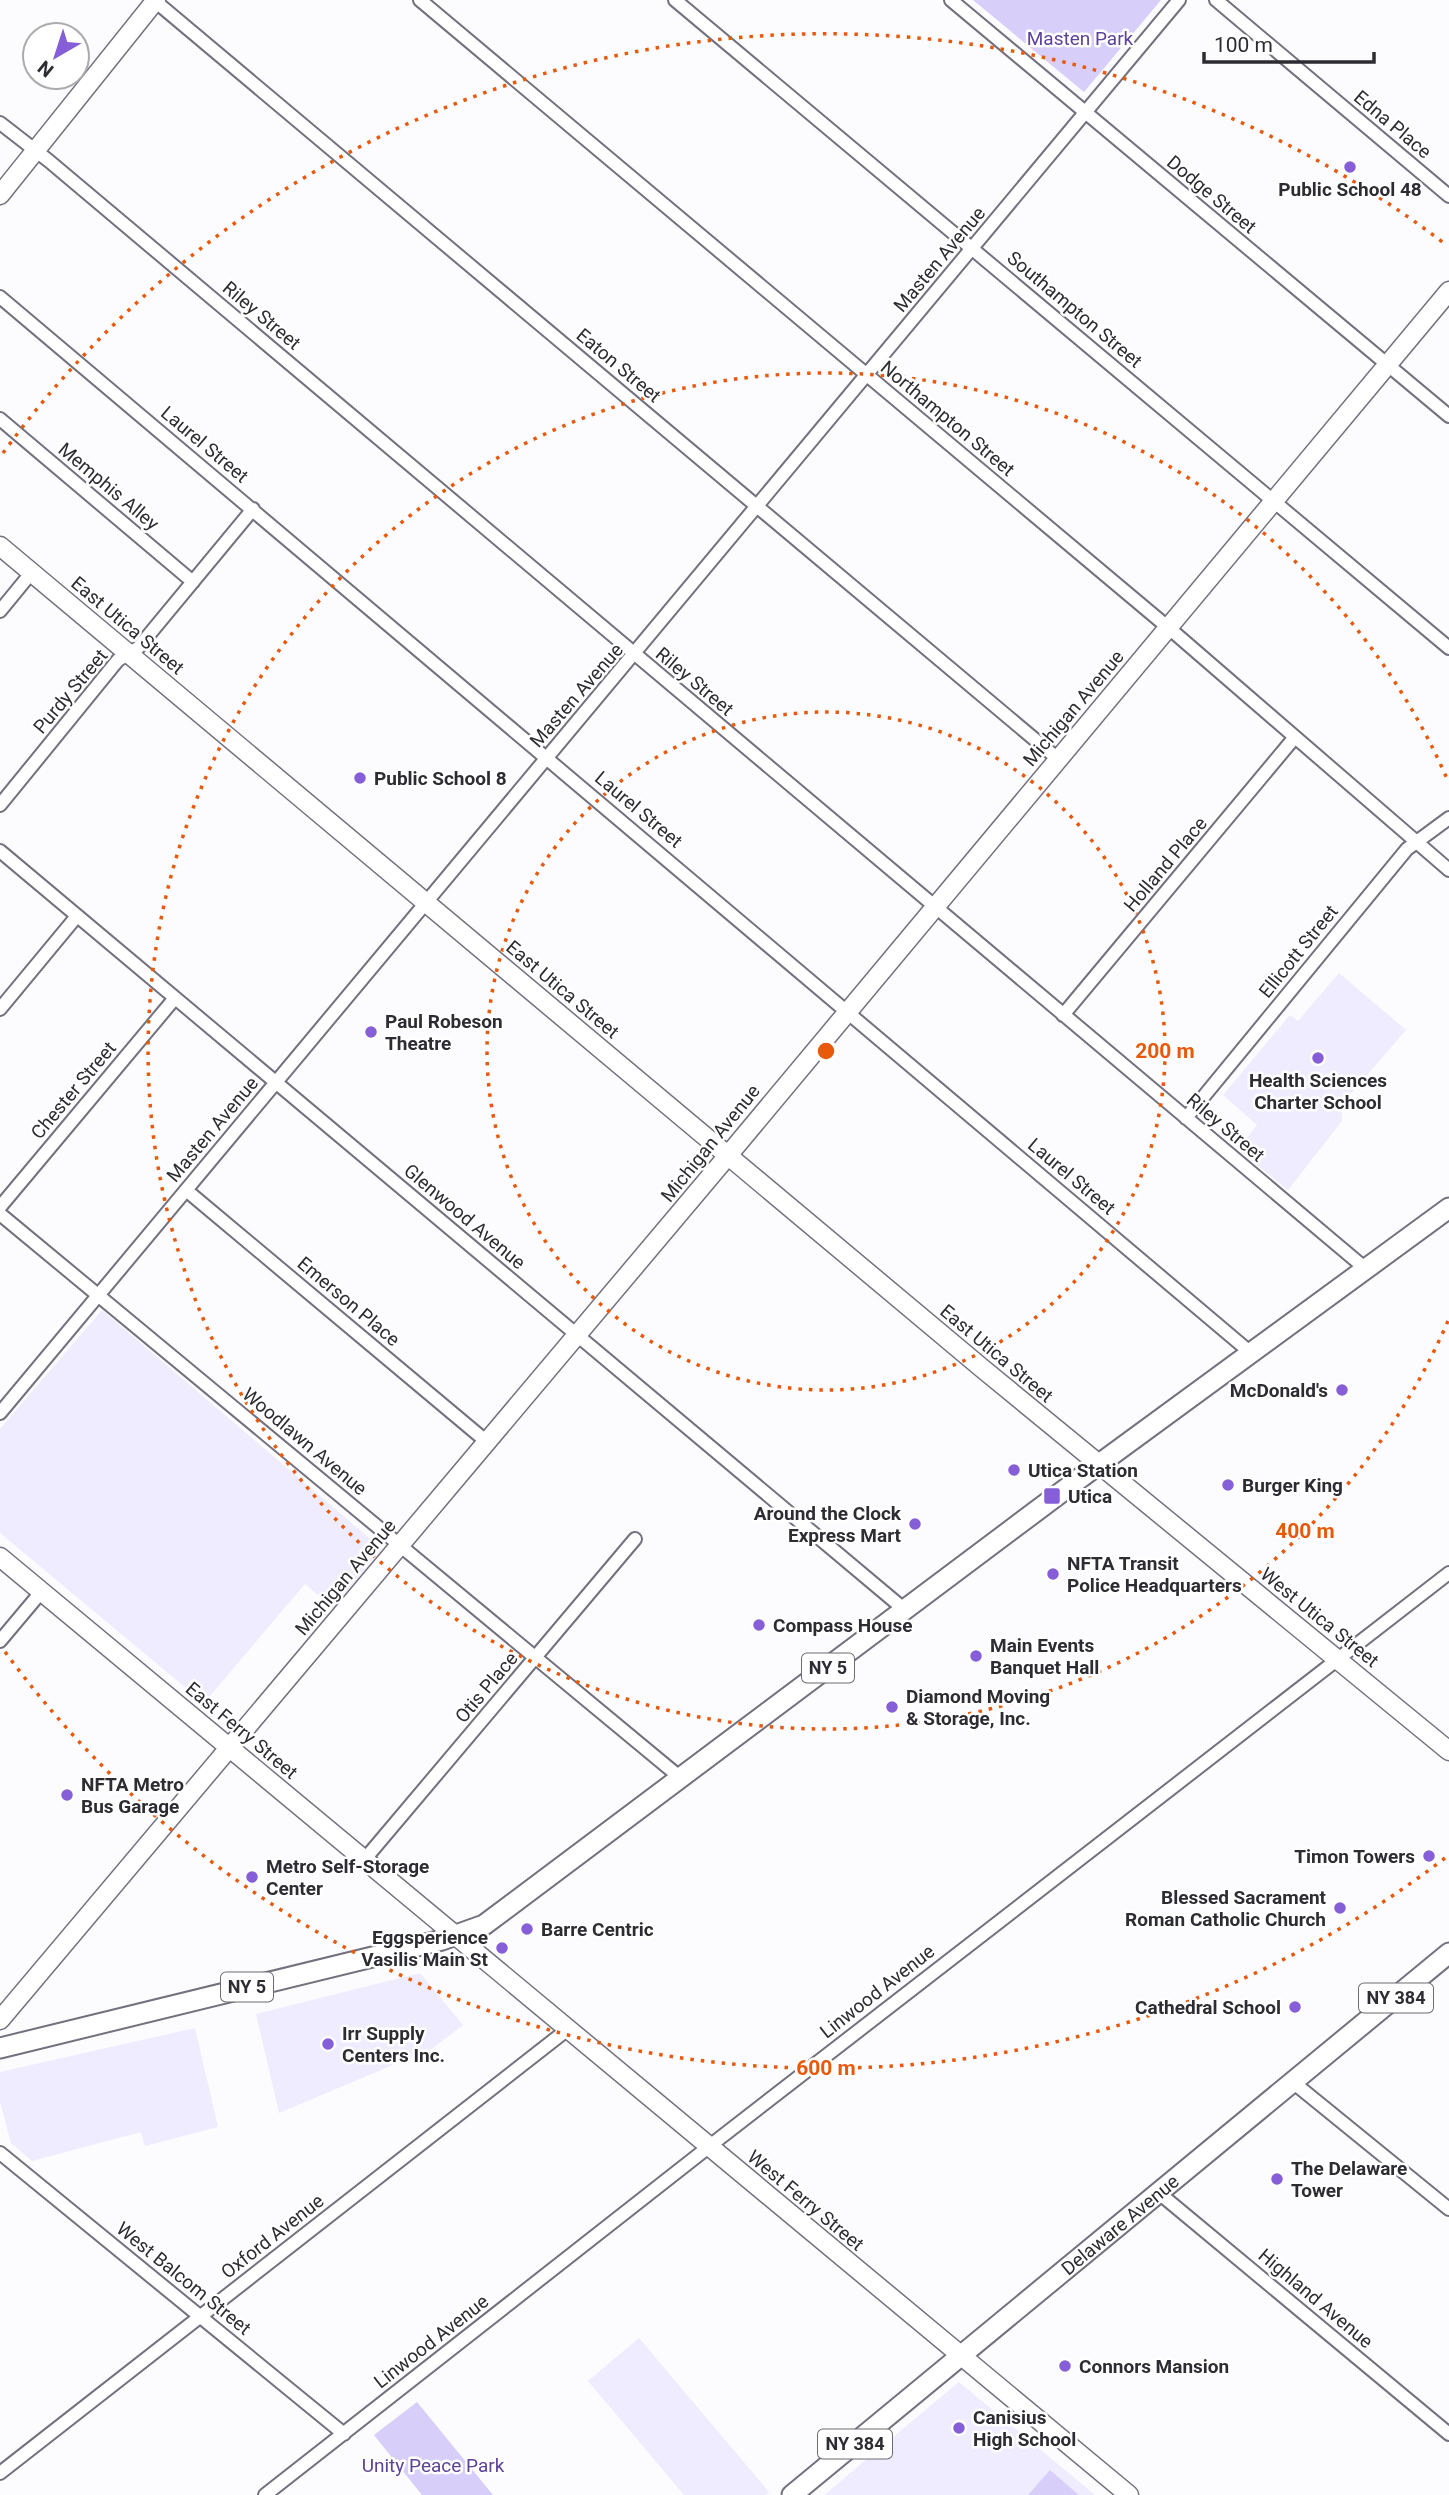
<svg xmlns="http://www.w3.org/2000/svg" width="1449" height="2495" font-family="Roboto,sans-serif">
	<rect width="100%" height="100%" fill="#fcfbfe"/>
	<!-- built -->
	<path fill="#efecff" d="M1339 973 1406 1030 1342 1104V1121L1288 1190 1238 1149 1257 1125 1223 1095 1290 1015 1298 1021Z
		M102 1310 382 1549 333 1608 305 1584 204 1703 0 1533V1429Z
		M420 1973 463 2025 433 2048 279 2113 256 2014Z
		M195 2028 218 2127 145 2146 141 2132 32 2161 11 2143 0 2102V2072Z
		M639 2338 769 2492 766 2495H684L588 2381Z
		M959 2382 1095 2495H824Z"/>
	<!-- green -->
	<path fill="#d7cefa" d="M973 0H1161L1084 92Z
		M417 2402 493 2495H422L374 2435Z
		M1050 2470 1079 2495H1028Z"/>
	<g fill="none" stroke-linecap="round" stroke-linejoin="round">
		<!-- street casing -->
		<g stroke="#74717f" stroke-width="16">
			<path id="street" d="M420 0 1177 635 1449 870
				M675 0 1449 648
				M951 0 1449 416
				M1216 0 1449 196
				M155 1 1058 759
				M0 123 49 161 1366 1269
				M0 297 1251 1353
				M0 419 193 582
				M0 611 32 572
				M0 805 118 660 138 648 253 509
				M0 851 905 1610
				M0 1009 77 916
				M1063 1015 1295 737
				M1186 1118 1407 849 1449 818
				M186 1190 487 1442
				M0 1207 175 998
				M0 1214 682 1779
				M0 1413 1179 0
				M0 1641 42 1591
				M365 1859 635 1539
				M1294 2083 1449 2209
				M0 2153 344 2434
				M1159 2193 1449 2434
				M0 2473 568 2029
				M265 2495 720 2138 1449 1573"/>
		</g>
		<!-- secondary casing -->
		<g stroke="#74717f" stroke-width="21">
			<path id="secondary" d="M0 195 156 0
				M0 546 983 1369 1449 1751
				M0 1557 1129 2495
				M0 2020 720 1165 1449 291"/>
		</g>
		<!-- primary casing -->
		<g stroke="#74717f" stroke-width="23">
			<g id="primary">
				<path d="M0 2048 442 1940 484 1925 1087 1473 1449 1208"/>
				<path id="s1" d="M792 2495 1449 1953"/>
			</g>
		</g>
		<!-- street -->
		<use href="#street" stroke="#fff" stroke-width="12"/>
		<!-- secondary -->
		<use href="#secondary" stroke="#fff" stroke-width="18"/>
		<!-- primary -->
		<use href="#primary" stroke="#fff" stroke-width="19"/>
	</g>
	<!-- distance rings -->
	<g fill="none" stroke="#e8590c" stroke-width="3.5" stroke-dasharray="3.5 7">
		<circle cx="826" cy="1051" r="339"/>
		<path d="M1448 1321A678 678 0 1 1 1448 781"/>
		<path d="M1445 1858A1017 1017 0 0 1 3 1649M3 453A1017 1017 0 0 1 1445 244"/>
	</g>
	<!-- markers -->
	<g fill="#855ed8" stroke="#fff" stroke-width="2.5">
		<circle cx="1350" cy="167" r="7"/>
		<circle cx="360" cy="778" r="7"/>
		<circle cx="371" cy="1032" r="7"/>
		<circle cx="1318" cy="1058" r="7"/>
		<circle cx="1342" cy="1390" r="7"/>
		<circle cx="1014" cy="1470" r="7"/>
		<circle cx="1228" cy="1485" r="7"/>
		<rect x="1043" y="1487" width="18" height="18" rx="3.5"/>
		<circle cx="915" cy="1524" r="7"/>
		<circle cx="1053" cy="1574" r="7"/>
		<circle cx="759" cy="1625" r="7"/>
		<circle cx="976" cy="1656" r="7"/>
		<circle cx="892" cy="1707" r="7"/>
		<circle cx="67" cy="1795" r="7"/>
		<circle cx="1429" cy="1856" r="7"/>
		<circle cx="252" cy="1877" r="7"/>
		<circle cx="1340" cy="1908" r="7"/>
		<circle cx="527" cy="1929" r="7"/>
		<circle cx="502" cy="1948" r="7"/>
		<circle cx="1295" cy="2007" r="7"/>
		<circle cx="328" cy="2044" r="7"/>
		<circle cx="1277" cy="2179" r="7"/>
		<circle cx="1065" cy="2366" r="7"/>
		<circle cx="959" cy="2428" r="7"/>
	</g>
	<g text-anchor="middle" stroke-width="5" stroke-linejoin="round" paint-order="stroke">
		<!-- shield labels -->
		<g fill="#fff" stroke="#6c6b70" stroke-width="2">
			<rect x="802" y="1653.5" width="52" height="29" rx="5"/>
			<rect x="221" y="1972.5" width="52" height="29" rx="5"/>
			<rect x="1359" y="1983.5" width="74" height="29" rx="5"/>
			<rect x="818" y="2429.5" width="74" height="29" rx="5"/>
		</g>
		<g font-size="18" font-weight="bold" fill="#2d2c32">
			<text x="828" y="1674">NY 5</text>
			<text x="247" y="1993">NY 5</text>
			<text x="1396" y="2004">NY 384</text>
			<text x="855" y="2450">NY 384</text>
		</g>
		<!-- park labels -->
		<g font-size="19" fill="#5d4397" stroke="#fff">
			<text x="1080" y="45">Masten Park</text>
			<text x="433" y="2472">Unity Peace Park</text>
		</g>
		<!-- street labels -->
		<g font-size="19" fill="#2d2c32" stroke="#fff">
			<text transform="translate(1393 124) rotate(40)" y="7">Edna Place</text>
			<text transform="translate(1212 194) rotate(40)" y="7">Dodge Street</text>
			<text transform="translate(939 259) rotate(-50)" y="7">Masten Avenue</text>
			<text transform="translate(1075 309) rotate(40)" y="7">Southampton Street</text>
			<text transform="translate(262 315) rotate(40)" y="7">Riley Street</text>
			<text transform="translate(619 365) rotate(40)" y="7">Eaton Street</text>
			<text transform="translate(948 418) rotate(40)" y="7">Northampton Street</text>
			<text transform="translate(205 444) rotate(40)" y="7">Laurel Street</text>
			<text transform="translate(109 486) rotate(40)" y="7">Memphis Alley</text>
			<text transform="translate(128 625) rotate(40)" y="7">East Utica Street</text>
			<text transform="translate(695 681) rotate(40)" y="7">Riley Street</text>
			<text transform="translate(70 691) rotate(-50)" y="7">Purdy Street</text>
			<text transform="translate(576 695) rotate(-49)" y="7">Masten Avenue</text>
			<text transform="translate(1073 708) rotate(-50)" y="7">Michigan Avenue</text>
			<text transform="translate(639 809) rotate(40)" y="7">Laurel Street</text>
			<text transform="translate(1165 864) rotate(-50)" y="7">Holland Place</text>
			<text transform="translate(1298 951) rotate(-51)" y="7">Ellicott Street</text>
			<text transform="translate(563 989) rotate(40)" y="7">East Utica Street</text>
			<text transform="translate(73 1090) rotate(-50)" y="7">Chester Street</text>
			<text transform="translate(1226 1127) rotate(40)" y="7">Riley Street</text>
			<text transform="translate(212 1129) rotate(-50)" y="7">Masten Avenue</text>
			<text transform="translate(710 1143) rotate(-51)" y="7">Michigan Avenue</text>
			<text transform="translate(1072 1176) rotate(40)" y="7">Laurel Street</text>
			<text transform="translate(465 1216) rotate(40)" y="7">Glenwood Avenue</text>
			<text transform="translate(349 1301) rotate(40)" y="7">Emerson Place</text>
			<text transform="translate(997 1353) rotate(40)" y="7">East Utica Street</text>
			<text transform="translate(305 1441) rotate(40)" y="7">Woodlawn Avenue</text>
			<text transform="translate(345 1577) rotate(-50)" y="7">Michigan Avenue</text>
			<text transform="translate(1320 1617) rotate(39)" y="7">West Utica Street</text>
			<text transform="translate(486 1687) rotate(-50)" y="7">Otis Place</text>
			<text transform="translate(242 1730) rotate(40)" y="7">East Ferry Street</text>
			<text transform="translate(877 1991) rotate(-38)" y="7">Linwood Avenue</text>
			<text transform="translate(806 2200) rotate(40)" y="7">West Ferry Street</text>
			<text dy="7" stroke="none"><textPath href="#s1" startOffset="425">Delaware Avenue</textPath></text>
			<text transform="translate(272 2236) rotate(-38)" y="7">Oxford Avenue</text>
			<text transform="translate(184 2278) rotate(39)" y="7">West Balcom Street</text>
			<text transform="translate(1316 2298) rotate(40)" y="7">Highland Avenue</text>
			<text transform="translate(431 2341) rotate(-38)" y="7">Linwood Avenue</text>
		</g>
		<!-- poi labels -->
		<g font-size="19" font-weight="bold" fill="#2d2c32" stroke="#fff" text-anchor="start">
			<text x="1350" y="196" text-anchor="middle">Public School 48</text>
			<text x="374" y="785">Public School 8</text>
			<text x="385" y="1028">Paul Robeson<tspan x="385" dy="22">Theatre</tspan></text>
			<text x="1318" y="1087" text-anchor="middle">Health Sciences<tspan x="1318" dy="22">Charter School</tspan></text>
			<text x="1328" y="1397" text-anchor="end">McDonald's</text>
			<text x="1028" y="1477">Utica Station</text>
			<text x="1242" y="1492">Burger King</text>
			<text x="1068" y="1503">Utica</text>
			<text x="901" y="1520" text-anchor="end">Around the Clock<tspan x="901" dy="22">Express Mart</tspan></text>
			<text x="1067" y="1570">NFTA Transit<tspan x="1067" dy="22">Police Headquarters</tspan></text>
			<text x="773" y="1632">Compass House</text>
			<text x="990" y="1652">Main Events<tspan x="990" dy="22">Banquet Hall</tspan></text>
			<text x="906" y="1703">Diamond Moving<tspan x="906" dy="22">&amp; Storage, Inc.</tspan></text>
			<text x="81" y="1791">NFTA Metro<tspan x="81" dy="22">Bus Garage</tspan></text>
			<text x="1415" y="1863" text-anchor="end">Timon Towers</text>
			<text x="266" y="1873">Metro Self-Storage<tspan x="266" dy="22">Center</tspan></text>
			<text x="1326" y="1904" text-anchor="end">Blessed Sacrament<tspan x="1326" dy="22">Roman Catholic Church</tspan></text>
			<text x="541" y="1936">Barre Centric</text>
			<text x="488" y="1944" text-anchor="end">Eggsperience<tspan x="488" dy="22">Vasilis Main St</tspan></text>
			<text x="1281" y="2014" text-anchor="end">Cathedral School</text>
			<text x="342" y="2040">Irr Supply<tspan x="342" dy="22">Centers Inc.</tspan></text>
			<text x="1291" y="2175">The Delaware<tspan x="1291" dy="22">Tower</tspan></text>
			<text x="1079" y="2373">Connors Mansion</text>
			<text x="973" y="2424">Canisius<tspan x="973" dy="22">High School</tspan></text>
		</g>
	</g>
	<circle cx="826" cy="1051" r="10" fill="#e8590c" stroke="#fff" stroke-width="3.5"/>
	<g font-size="21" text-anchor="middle" font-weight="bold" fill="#e8590c" stroke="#fff" stroke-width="5" stroke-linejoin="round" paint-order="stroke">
		<text x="1165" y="1058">200 m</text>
		<text x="1305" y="1538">400 m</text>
		<text x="826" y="2075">600 m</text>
	</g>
	<!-- north arrow -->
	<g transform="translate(56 56) rotate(219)"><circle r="33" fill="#ffffff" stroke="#ababad" stroke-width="2"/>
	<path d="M0-5L12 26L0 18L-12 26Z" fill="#855ed8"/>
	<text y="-10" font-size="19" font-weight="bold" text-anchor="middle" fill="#2d2c32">N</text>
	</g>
	<!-- scale -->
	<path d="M1204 52v10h170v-10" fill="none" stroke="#2d2c32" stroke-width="3.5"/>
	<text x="1214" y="52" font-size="21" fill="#2d2c32" stroke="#ffffff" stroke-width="5" paint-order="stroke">100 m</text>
</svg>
